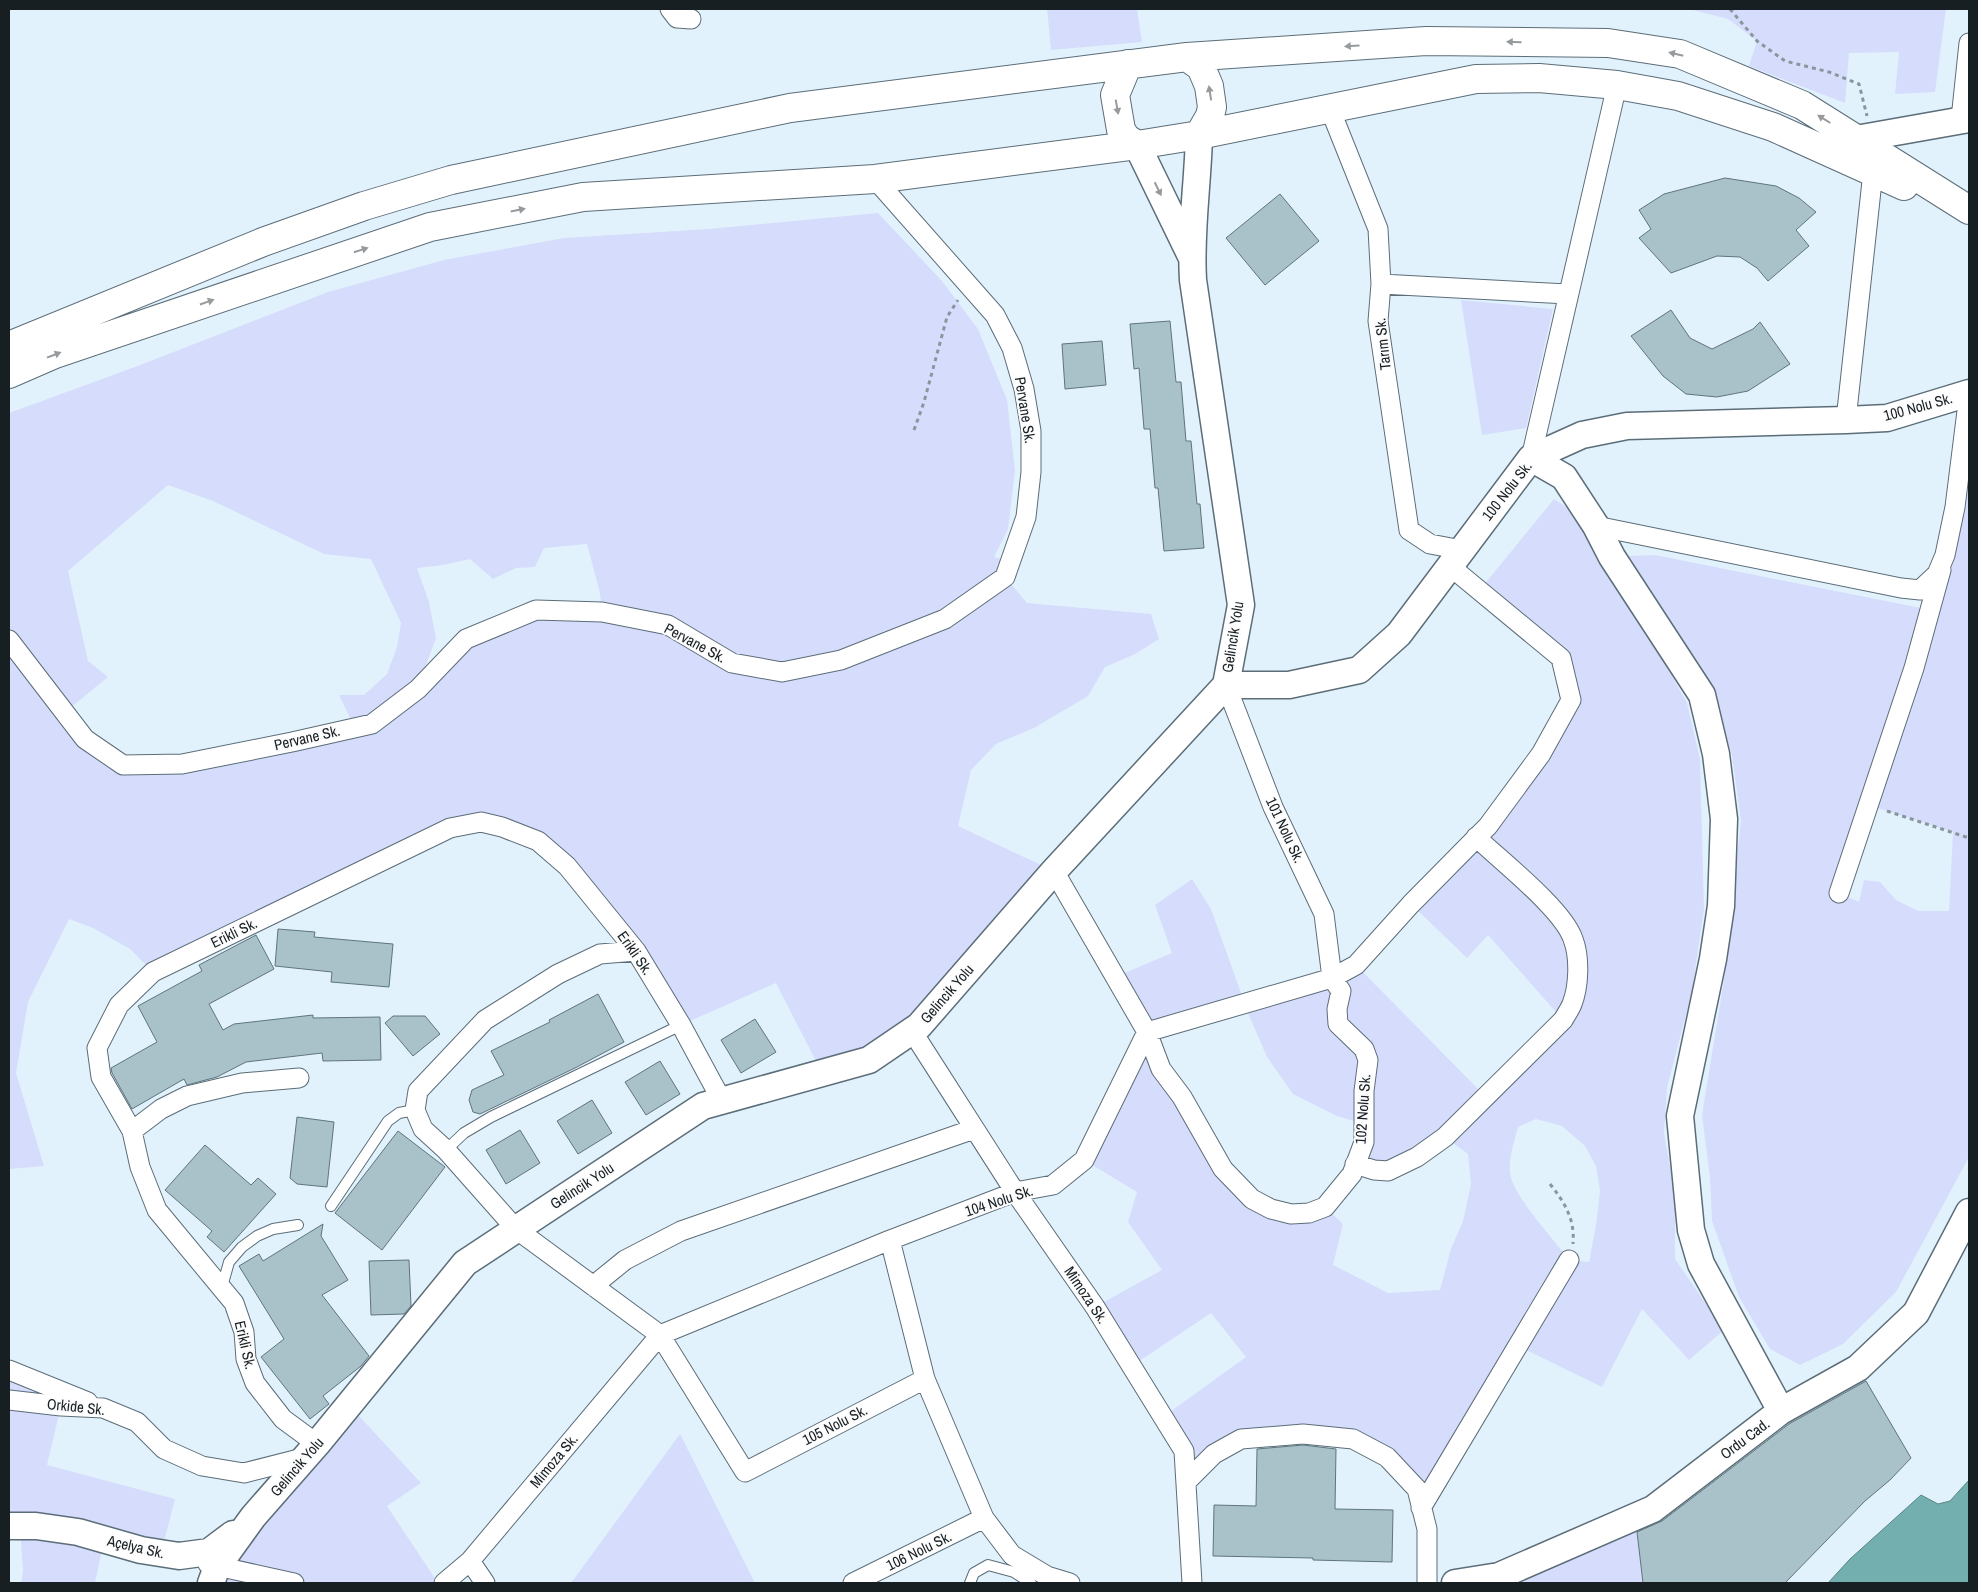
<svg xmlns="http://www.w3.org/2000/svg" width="1978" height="1592" font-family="'Archivo Narrow',sans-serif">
	<rect width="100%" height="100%" fill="#e2f2fd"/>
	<!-- green -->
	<path fill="#d6dcfb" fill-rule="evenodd" d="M1047 9H1137L1142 42 1051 50Z
		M1689 9H1946L1935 92 1895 94 1899 52 1849 53 1845 103 1749 66 1757 41 1728 19Z
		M878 213 942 281 978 329 1007 400 1015 470 1008 529 994 557 1010 561 1005 577 1027 603 1151 614 1159 639 1135 654 1105 667 1088 696 1034 728 996 744 971 770 958 826 1054 871 919 1026 822 1073 776 983 681 1025 567 866 481 822 153 972 130 949 93 928 69 919 28 1002 16 1073 44 1166 9 1169V413L135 367 328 292 444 260 564 238 709 229ZM168 485 213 501 324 554 371 559 401 623 397 647 387 674 364 695H339L355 728 123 765 64 713 108 677 88 661 68 571ZM587 544 600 593 602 611 536 610 466 639 418 687 436 638 429 602 417 568 443 565 470 559 493 579 516 568 535 567 544 548Z
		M1461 300 1553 309 1526 428 1482 435Z
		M1969 411V1157L1896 1292 1843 1344 1800 1365 1770 1349 1739 1297 1712 1221 1710 1178 1702 1115 1724 980 1741 821 1732 755 1714 694 1629 556 1655 555 1931 610ZM1868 805 1953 832 1949 911H1918L1896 900 1880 882 1864 880 1859 902 1839 893Z
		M1554 499 1576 513 1656 647 1687 703 1700 759 1704 909 1692 991 1667 1088 1664 1133 1675 1195V1259L1724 1330 1689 1360 1642 1309 1602 1387 1518 1346 1421 1508 1417 1489 1353 1439H1241L1187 1481 1163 1417 1246 1357 1211 1313 1132 1366 1095 1307 1162 1270 1128 1222 1137 1192 1084 1160 1147 1033 1115 977 1172 953 1155 905 1192 879 1211 909 1245 1004 1356 965 1485 1096 1563 1020 1488 935 1467 958 1411 904 1488 826 1571 701 1560 658 1479 591ZM1244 1004 1267 1057 1293 1094 1337 1116 1364 1124 1355 1164 1388 1171 1445 1137 1468 1154 1471 1184 1463 1221 1451 1249 1440 1290 1388 1293 1333 1265 1343 1224 1325 1207 1271 1209 1197 1125 1147 1033ZM1536 1119 1562 1126 1585 1146 1596 1166 1600 1191 1596 1225 1589 1262 1569 1260C1554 1239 1513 1196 1510 1173 1508 1160 1515 1139 1518 1127Z
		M9 1370 42 1384 61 1406 47 1465 175 1499 161 1553 104 1540 95 1583H21L23 1571 20 1527 9 1526Z
		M349 1405 421 1483 387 1506 438 1583H211Z
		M680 1434 755 1583H571Z
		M1635 1517 1643 1583H1455Z"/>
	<!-- water -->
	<path fill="#74afb0" stroke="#588486" d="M1969 1480V1583H1828L1850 1559 1921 1495 1938 1504 1950 1501Z"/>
	<!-- building -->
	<path fill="#a9c1c8" stroke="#5e757c" d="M1725 178 1776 186 1799 198 1816 212 1796 230 1809 246 1768 281 1757 268 1740 257 1717 256 1671 273 1639 238 1651 229 1639 210 1664 194Z
		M1280 194 1319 241 1265 285 1226 238Z
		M1671 310 1690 338 1712 349 1753 329 1760 322 1790 364 1748 391 1717 397 1686 394 1663 376 1631 336Z
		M1170 321 1176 382H1181L1186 441H1191L1197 504H1200L1204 548 1164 551 1158 488H1155L1150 429H1144L1139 368 1134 369 1130 324Z
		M1102 341 1106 385 1065 389 1062 344Z
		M278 929 315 932 314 937 393 944 389 987 331 982 332 972 275 966Z
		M256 935 274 969 209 1004 223 1030 234 1024 313 1015V1018L380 1017 381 1060 323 1061 322 1053 246 1062 217 1077 187 1085 184 1079 132 1109 112 1073 111 1068 157 1042 138 1006 202 971 199 965Z
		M598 994 624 1042 575 1068 480 1114 473 1112 469 1100 472 1090 504 1075 491 1051 550 1022 549 1020Z
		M393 1016H425L440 1034 413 1056 385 1023Z
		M755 1019 776 1052 741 1073 721 1040Z
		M660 1061 680 1094 646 1115 625 1082Z
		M592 1100 612 1133 578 1154 557 1121Z
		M297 1117 334 1122 327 1187 297 1184 290 1178Z
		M520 1130 540 1163 506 1184 486 1150Z
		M398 1131 445 1167 382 1250 335 1213Z
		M205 1145 251 1185 258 1178 276 1194 224 1252 207 1237 212 1231 165 1190Z
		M323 1224 321 1236 348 1280 322 1295 369 1356 361 1366 323 1396 329 1404 310 1419 261 1357 284 1339 239 1266 259 1254 263 1261Z
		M409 1260 411 1306 404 1314 371 1315 369 1261Z
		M1866 1381 1911 1458 1890 1480 1865 1501 1785 1583H1643L1637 1532 1662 1521 1789 1424Z
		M1303 1445 1336 1449 1335 1509 1393 1510 1392 1562 1313 1560V1558L1213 1556 1214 1505 1256 1506 1257 1449Z"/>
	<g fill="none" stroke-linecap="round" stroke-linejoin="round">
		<!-- lane casing -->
		<g stroke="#5b6d78" stroke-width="12">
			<path id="lane" d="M446 1150 464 1133 491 1117 681 1025
				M331 1206 388 1121 399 1113 415 1110
				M222 1287 229 1262 242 1247 257 1236 273 1229 298 1225
				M970 1583 974 1573 988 1565 1014 1572 1031 1583"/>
		</g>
		<!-- street casing -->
		<g stroke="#5b6d78" stroke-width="21">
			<path id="street" d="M670 9 677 18 691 19
				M1330 109 1378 229 1381 284 1378 321 1409 530 1430 544 1462 550
				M1961 119 1969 43
				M1381 284 1568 294
				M1846 420 1873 172
				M1531 458 1617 85
				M1596 526 1901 588 1920 590 1937 574 1945 555 1955 507 1969 395
				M9 640 85 739 123 765 182 764 292 742 372 724 418 689 466 639 536 610 602 612 668 625 732 663 782 672 841 660 945 619 1005 577 1026 517 1031 472V431L1024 389 1012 348 995 315 875 179
				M1054 871 1147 1032 1161 1069 1182 1097 1223 1169 1252 1199 1271 1209 1291 1214 1309 1213 1325 1207 1352 1174 1364 1142V1091L1368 1060 1364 1049 1338 1024 1337 1009 1341 991 1332 978 1324 914 1273 807 1226 685
				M1839 893 1914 668 1941 570
				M636 951 600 954 558 974 485 1020 418 1091 415 1110 423 1129 446 1150 516 1229 660 1335 745 1472 925 1379
				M912 1031 1015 1192 1095 1307 1184 1451 1192 1583
				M1147 1032 1332 978 1356 965 1411 904 1488 826 1541 754 1571 700 1561 658 1451 567
				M132 1131 161 1109 187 1096 242 1083 299 1078
				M1355 1164 1374 1170 1388 1171 1417 1157 1445 1137 1563 1020C1566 1015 1570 1009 1572 1004 1579 986 1580 957 1573 939 1563 909 1501 861 1476 837
				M890 1240 925 1379 984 1518 1012 1555 1047 1576 1070 1583
				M593 1286 625 1260 681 1231 974 1129
				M9 1370 88 1402
				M9 1400 61 1406 103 1408 137 1422 164 1449 202 1466 244 1473 303 1458
				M317 1444 283 1419 255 1383 246 1359 244 1332 234 1303 157 1210 140 1167 132 1131 101 1077 97 1048 119 1005 153 972 450 828 481 822 502 827 538 841 567 866 636 951 681 1025 722 1101
				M1187 1481 1214 1454 1241 1439 1303 1434 1353 1439 1387 1457 1417 1489 1427 1529V1583
				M1421 1508 1569 1260
				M470 1561 485 1583
				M208 1564 294 1583
				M444 1583 470 1561 660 1335 890 1240 1015 1192 1053 1185 1084 1160 1147 1032
				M853 1583 984 1518"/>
		</g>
		<!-- secondary casing -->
		<g stroke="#5b6d78" stroke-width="29">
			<path id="secondary" d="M1856 139 1969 119
				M1137 145 1191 256
				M1531 458 1564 477 1596 526 1612 557 1702 695 1716 754 1724 819 1721 906 1713 959 1680 1116 1691 1230 1701 1264 1781 1411
				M1226 685H1289L1359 670 1399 634 1531 458 1582 435 1627 426 1846 420 1887 418 1969 393
				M9 1526H36L78 1532 141 1550 179 1556 209 1552 233 1534
				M211 1583 217 1567 253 1517 317 1444 465 1263 703 1106 869 1060 919 1026 1054 871 1226 685 1241 605 1193 280C1190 232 1198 183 1199 135
				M1455 1583 1499 1576 1653 1509 1781 1411 1858 1368 1916 1313 1969 1212"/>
		</g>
		<!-- highway casing -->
		<g stroke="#5b6d78" stroke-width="30">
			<path id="highway" d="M1187 57 1201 67 1209 86 1212 107 1210 116 1199 135
				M1128 64 1115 95 1121 130 1126 138 1137 145
				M9 346 263 242 364 206 451 180 790 108 1187 57 1426 41 1608 43 1680 54 1802 105 1969 210
				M9 374 55 354 430 227 583 197 875 179 1137 145 1199 135 1476 79 1539 78 1617 85 1678 96 1773 127 1904 186"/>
		</g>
		<!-- path -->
		<path stroke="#89969e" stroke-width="3" stroke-dasharray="4 4" stroke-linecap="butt" d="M1730 9 1757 41 1785 61 1829 72 1859 84 1867 116
			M914 430 924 402 947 317 958 300
			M1887 811 1969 838
			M1550 1184C1565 1203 1575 1219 1573 1244"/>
		<!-- lane -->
		<use href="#lane" stroke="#fff" stroke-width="10"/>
		<!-- street -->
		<use href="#street" stroke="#fff" stroke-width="19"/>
		<!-- secondary -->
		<use href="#secondary" stroke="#fff" stroke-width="26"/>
		<!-- highway -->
		<use href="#highway" stroke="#fff" stroke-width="28"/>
	</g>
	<!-- one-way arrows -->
	<defs><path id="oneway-solid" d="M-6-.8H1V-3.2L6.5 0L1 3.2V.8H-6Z" transform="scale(1.25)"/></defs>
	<g fill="#979a9c">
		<use href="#oneway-solid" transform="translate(1514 42) rotate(-179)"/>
		<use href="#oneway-solid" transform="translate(1352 46) rotate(176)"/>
		<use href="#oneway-solid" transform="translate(1676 54) rotate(-167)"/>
		<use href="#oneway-solid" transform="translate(1210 93) rotate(-99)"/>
		<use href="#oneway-solid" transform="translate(1117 107) rotate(80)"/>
		<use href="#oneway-solid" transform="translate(1824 119) rotate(-148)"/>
		<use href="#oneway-solid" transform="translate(1158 189) rotate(64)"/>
		<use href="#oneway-solid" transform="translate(518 210) rotate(-11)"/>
		<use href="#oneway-solid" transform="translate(361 250) rotate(-18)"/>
		<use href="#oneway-solid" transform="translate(207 302) rotate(-19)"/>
		<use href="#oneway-solid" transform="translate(54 355) rotate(-21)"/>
	</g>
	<g text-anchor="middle" stroke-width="4" stroke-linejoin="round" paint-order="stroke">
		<!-- street labels -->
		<g font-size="15" fill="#171f23" stroke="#fcfcfc">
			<text transform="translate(1383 344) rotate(-96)" y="5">Tarım Sk.</text>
			<text transform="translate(1918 407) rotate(-15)" y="5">100 Nolu Sk.</text>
			<text transform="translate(1025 410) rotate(81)" y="5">Pervane Sk.</text>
			<text transform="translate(1507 491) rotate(-52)" y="5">100 Nolu Sk.</text>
			<text transform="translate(1233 637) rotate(-81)" y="5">Gelincik Yolu</text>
			<text transform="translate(695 643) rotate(28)" y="5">Pervane Sk.</text>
			<text transform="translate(307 738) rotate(-13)" y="5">Pervane Sk.</text>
			<text transform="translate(1285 830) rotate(65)" y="5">101 Nolu Sk.</text>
			<text transform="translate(234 933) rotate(-26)" y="5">Erikli Sk.</text>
			<text transform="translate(635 953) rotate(55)" y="5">Erikli Sk.</text>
			<text transform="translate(947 994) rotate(-49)" y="5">Gelincik Yolu</text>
			<text transform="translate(1363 1109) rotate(-86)" y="5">102 Nolu Sk.</text>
			<text transform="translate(582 1186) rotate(-33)" y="5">Gelincik Yolu</text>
			<text transform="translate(999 1201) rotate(-18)" y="5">104 Nolu Sk.</text>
			<text transform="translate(1086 1295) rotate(56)" y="5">Mimoza Sk.</text>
			<text transform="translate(245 1345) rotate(77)" y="5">Erikli Sk.</text>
			<text transform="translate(76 1407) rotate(6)" y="5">Orkide Sk.</text>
			<text transform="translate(835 1425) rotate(-27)" y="5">105 Nolu Sk.</text>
			<text transform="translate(1745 1439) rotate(-37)" y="5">Ordu Cad.</text>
			<text transform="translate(554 1461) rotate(-50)" y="5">Mimoza Sk.</text>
			<text transform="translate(297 1467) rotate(-49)" y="5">Gelincik Yolu</text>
			<text transform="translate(136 1547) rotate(13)" y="5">Açelya Sk.</text>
			<text transform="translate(919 1551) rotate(-26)" y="5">106 Nolu Sk.</text>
		</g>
	</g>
	<!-- border -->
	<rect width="1978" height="1592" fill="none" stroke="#171f23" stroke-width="20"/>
</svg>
